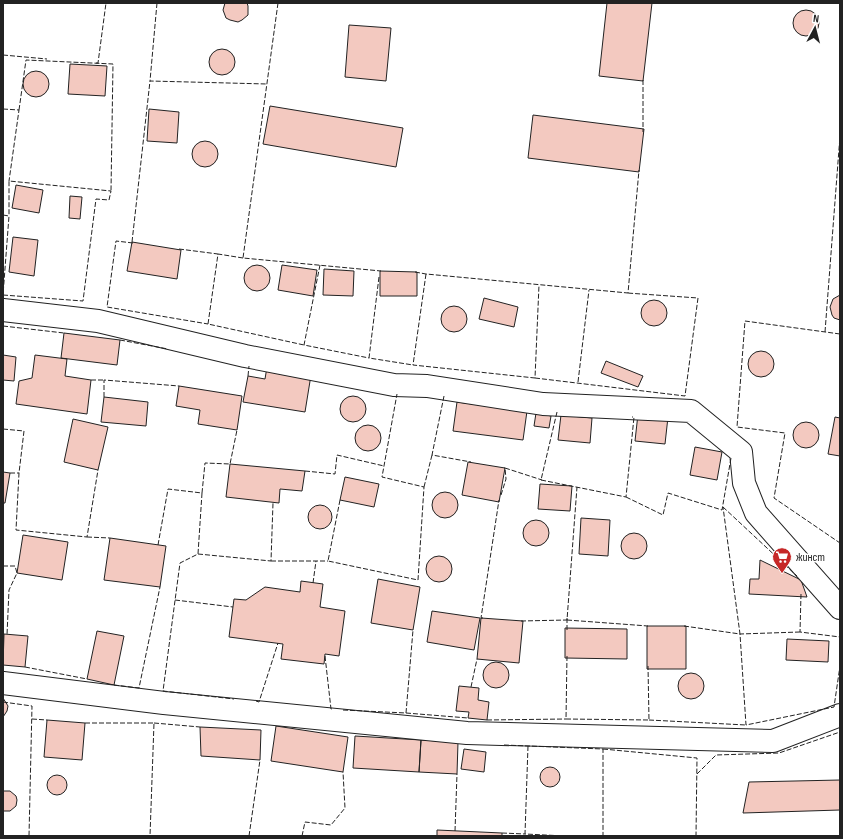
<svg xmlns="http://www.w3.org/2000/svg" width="843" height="839" font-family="'Sofia Sans Condensed',sans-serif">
	<rect width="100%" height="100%" fill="#fff"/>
	<!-- building -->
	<path fill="#f3c9c0" stroke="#222" d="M225 3H247L248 6V15L242 20 238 22 230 20 226 18 223 10Z
		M607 3H652L643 81 599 76Z
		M793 23a13 13 0 1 1 26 0a13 13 0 1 1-26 0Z
		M349 25 391 28 386 81 345 77Z
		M209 62a13 13 0 1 1 26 0a13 13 0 1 1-26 0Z
		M70 64 107 66 105 96 68 94Z
		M23 84a13 13 0 1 1 26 0a13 13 0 1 1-26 0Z
		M270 106 403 128 396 167 263 144Z
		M149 109 179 112 177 143 147 141Z
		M533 115 644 129 639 172 528 158Z
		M192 154a13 13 0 1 1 26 0a13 13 0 1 1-26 0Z
		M16 185 43 190 39 213 12 208Z
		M70 196 82 197 80 219 69 218Z
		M13 237 38 240 34 276 9 272Z
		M132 242 181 250 177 279 127 271Z
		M282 265 317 270 313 296 278 290Z
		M244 278a13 13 0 1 1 26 0a13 13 0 1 1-26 0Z
		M324 269 354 271 353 296 323 295Z
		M380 271 417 272V296H380Z
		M840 295V320L834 318 832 315 830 307 833 299Z
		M484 298 518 307 514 327 479 319Z
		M641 313a13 13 0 1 1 26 0a13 13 0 1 1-26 0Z
		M441 319a13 13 0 1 1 26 0a13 13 0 1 1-26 0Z
		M64 333 120 340 117 365 61 358Z
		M748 364a13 13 0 1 1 26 0a13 13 0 1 1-26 0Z
		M3 355 16 357 14 381 3 380Z
		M35 355 67 359 65 376 91 380 87 414 16 404 19 381 32 378Z
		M606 361 643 376 638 387 601 373Z
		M267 367 311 375 305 412 243 402 248 376 265 379Z
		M179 386 242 396 237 430 198 424 200 410 176 406Z
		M340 409a13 13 0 1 1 26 0a13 13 0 1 1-26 0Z
		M104 397 148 402 146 426 101 422Z
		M457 402 527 411 523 440 453 431Z
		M536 413 551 416 549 428 534 426Z
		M638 414 668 417 665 444 635 441Z
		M561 415 592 418 590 443 558 440Z
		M835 417 840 418V456L828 454Z
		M73 419 108 427 98 470 64 462Z
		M793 435a13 13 0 1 1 26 0a13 13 0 1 1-26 0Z
		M355 438a13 13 0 1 1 26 0a13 13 0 1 1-26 0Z
		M695 447 722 452 717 480 690 475Z
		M468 462 505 468 499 502 462 495Z
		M230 464 305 471 302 491 280 489 279 503 226 497Z
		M3 472 10 473 5 503H3Z
		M345 477 379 484 374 507 340 500Z
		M540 484 572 486 570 511 538 509Z
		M432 505a13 13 0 1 1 26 0a13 13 0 1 1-26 0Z
		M308 517a12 12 0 1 1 24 0a12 12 0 1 1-24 0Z
		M581 518 610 520 608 556 579 554Z
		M523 533a13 13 0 1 1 26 0a13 13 0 1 1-26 0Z
		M621 546a13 13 0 1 1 26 0a13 13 0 1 1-26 0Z
		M23 535 68 542 62 580 17 573Z
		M110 538 166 546 160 587 104 580Z
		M426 569a13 13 0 1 1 26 0a13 13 0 1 1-26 0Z
		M760 560 801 580 807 597 749 594 750 579H759Z
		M378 579 420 587 413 630 371 623Z
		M301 581 323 584 320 607 345 611 339 656 325 654 324 664 281 659 283 644 229 637 234 599 246 600 265 587 300 592Z
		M432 611 480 618 474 650 427 642Z
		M481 618 523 621 519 663 477 659Z
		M647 626H686V669H647Z
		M565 628 627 629V659L565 658Z
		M97 631 124 636 114 685 87 679Z
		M4 634 28 636 25 667 3 665Z
		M787 639 829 641 828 662 786 660Z
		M483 675a13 13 0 1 1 26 0a13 13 0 1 1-26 0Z
		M678 686a13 13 0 1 1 26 0a13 13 0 1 1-26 0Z
		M459 686 479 688 478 700 489 702 487 720 468 718 469 712 456 711Z
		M3 698 8 706 7 711 3 717Z
		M47 720 85 723 82 760 44 757Z
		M276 726 348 737 343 772 271 761Z
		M200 727 261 730 260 760 201 756Z
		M355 736 421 740 419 772 353 768Z
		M421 740 458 742 457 774 419 772Z
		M464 749 486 752 484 772 461 769Z
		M540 777a10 10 0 1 1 20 0a10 10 0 1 1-20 0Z
		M47 785a10 10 0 1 1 20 0a10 10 0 1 1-20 0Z
		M840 780V810L743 813 749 782Z
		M3 791H10L16 796 17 800 16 806 10 811H3Z
		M437 830 502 833V836H437Z"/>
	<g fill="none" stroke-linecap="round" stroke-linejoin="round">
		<!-- minor casing -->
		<g stroke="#222" stroke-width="24">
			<path id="minor" d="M3 310 98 321 245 356 394 385 427 386 543 404 691 411 741 452 744 483 756 513 840 608
				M3 683 164 703 467 733 773 741 840 715"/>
		</g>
		<!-- minor -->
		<use href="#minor" stroke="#fff" stroke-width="22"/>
		<!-- fence -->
		<path stroke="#222" stroke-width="1" stroke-dasharray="5 2" stroke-linecap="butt" d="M157 3 150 81 267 84
			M278 3 243 258 381 271
			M3 55 47 59
			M96 63H98L106 3
			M643 80V132
			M3 109 19 110 9 181
			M19 110 26 60 113 64 111 191
			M3 215 9 216 3 295
			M132 242 150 81
			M133 243 116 241 107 307 208 324
			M179 249 218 254
			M243 258 218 254 208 324 304 345
			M320 265 304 345 369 358
			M415 272 426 274 628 293 639 170
			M426 274 413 365 535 378 539 285
			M379 277 369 358 413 365
			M3 295 83 301 96 199 109 200 111 191 9 181V216
			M3 326 64 333
			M825 332 840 136
			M840 334 745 321 737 427 785 433 774 498 840 543
			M120 340 168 349
			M248 376 249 366
			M535 378 685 396 698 298 627 293
			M91 380H104
			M578 382 589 290
			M444 396 432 455 471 462
			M104 397V380L179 386
			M557 412 541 480 626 497 634 417H632
			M3 429 24 431 19 473 16 530 87 537 98 470
			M505 468 542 480
			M305 471 335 474 337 455 384 466
			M10 473H19
			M424 487 432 455
			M202 493 198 554 180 563 163 691 234 699
			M501 495 506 479 505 468H504
			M626 497 663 515 668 493 722 510 731 458
			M340 500 328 561 418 580 424 487 382 477 397 394
			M723 507 797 576
			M87 537 110 538
			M158 545 168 489 202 493 205 463 230 464 237 430
			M198 554 271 561 273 503
			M271 561H328
			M3 566H15L17 573 9 590 7 635
			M313 583 316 561
			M801 594 800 632 840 637
			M175 600 233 607
			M483 618H481L499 500
			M567 620 648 626
			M521 621 567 620 577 487
			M684 626 740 634 723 507
			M567 630V618
			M800 632 740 634 746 725 834 707 840 666
			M325 656 331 709H333
			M567 656 566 719 649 720 648 666
			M25 667 87 679
			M114 685 139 688 160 587
			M471 687 477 659
			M256 701 259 702 278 643
			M3 702 32 706 29 836
			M343 710 406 713 413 630
			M406 713 468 718
			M32 719 47 720
			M487 720 566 719
			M649 720 746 725
			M85 723H154L150 836
			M154 723 200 727
			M504 745 603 749V836
			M528 746 525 834 565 836
			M603 749 697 758 696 836
			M697 774 716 755 779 753 840 732
			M455 831 457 774
			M502 833 525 834
			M249 836 260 760
			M302 836 305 822 331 825 345 808 343 772"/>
	</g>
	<!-- icons -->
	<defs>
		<g id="supermarket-pin" transform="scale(1)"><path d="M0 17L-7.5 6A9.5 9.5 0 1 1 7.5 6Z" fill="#c62828" stroke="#fff"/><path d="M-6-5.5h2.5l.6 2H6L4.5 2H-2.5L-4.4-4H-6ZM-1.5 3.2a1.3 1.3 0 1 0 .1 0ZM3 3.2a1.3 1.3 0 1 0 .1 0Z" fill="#fff"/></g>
	</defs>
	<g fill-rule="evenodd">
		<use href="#supermarket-pin" x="782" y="557"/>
	</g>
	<g text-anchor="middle" stroke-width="3" stroke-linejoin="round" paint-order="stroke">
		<!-- poi labels -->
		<g font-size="12" fill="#222" stroke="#fff" text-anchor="start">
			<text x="796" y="561">жинст</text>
		</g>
	</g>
	<!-- border -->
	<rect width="843" height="839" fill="none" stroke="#222222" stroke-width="8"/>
	<!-- north arrow -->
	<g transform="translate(815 28) rotate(7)" stroke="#ffffff" stroke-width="3" paint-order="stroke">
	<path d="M0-3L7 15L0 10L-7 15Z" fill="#222222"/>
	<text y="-6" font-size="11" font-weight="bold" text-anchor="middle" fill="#222222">N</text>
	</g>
</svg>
